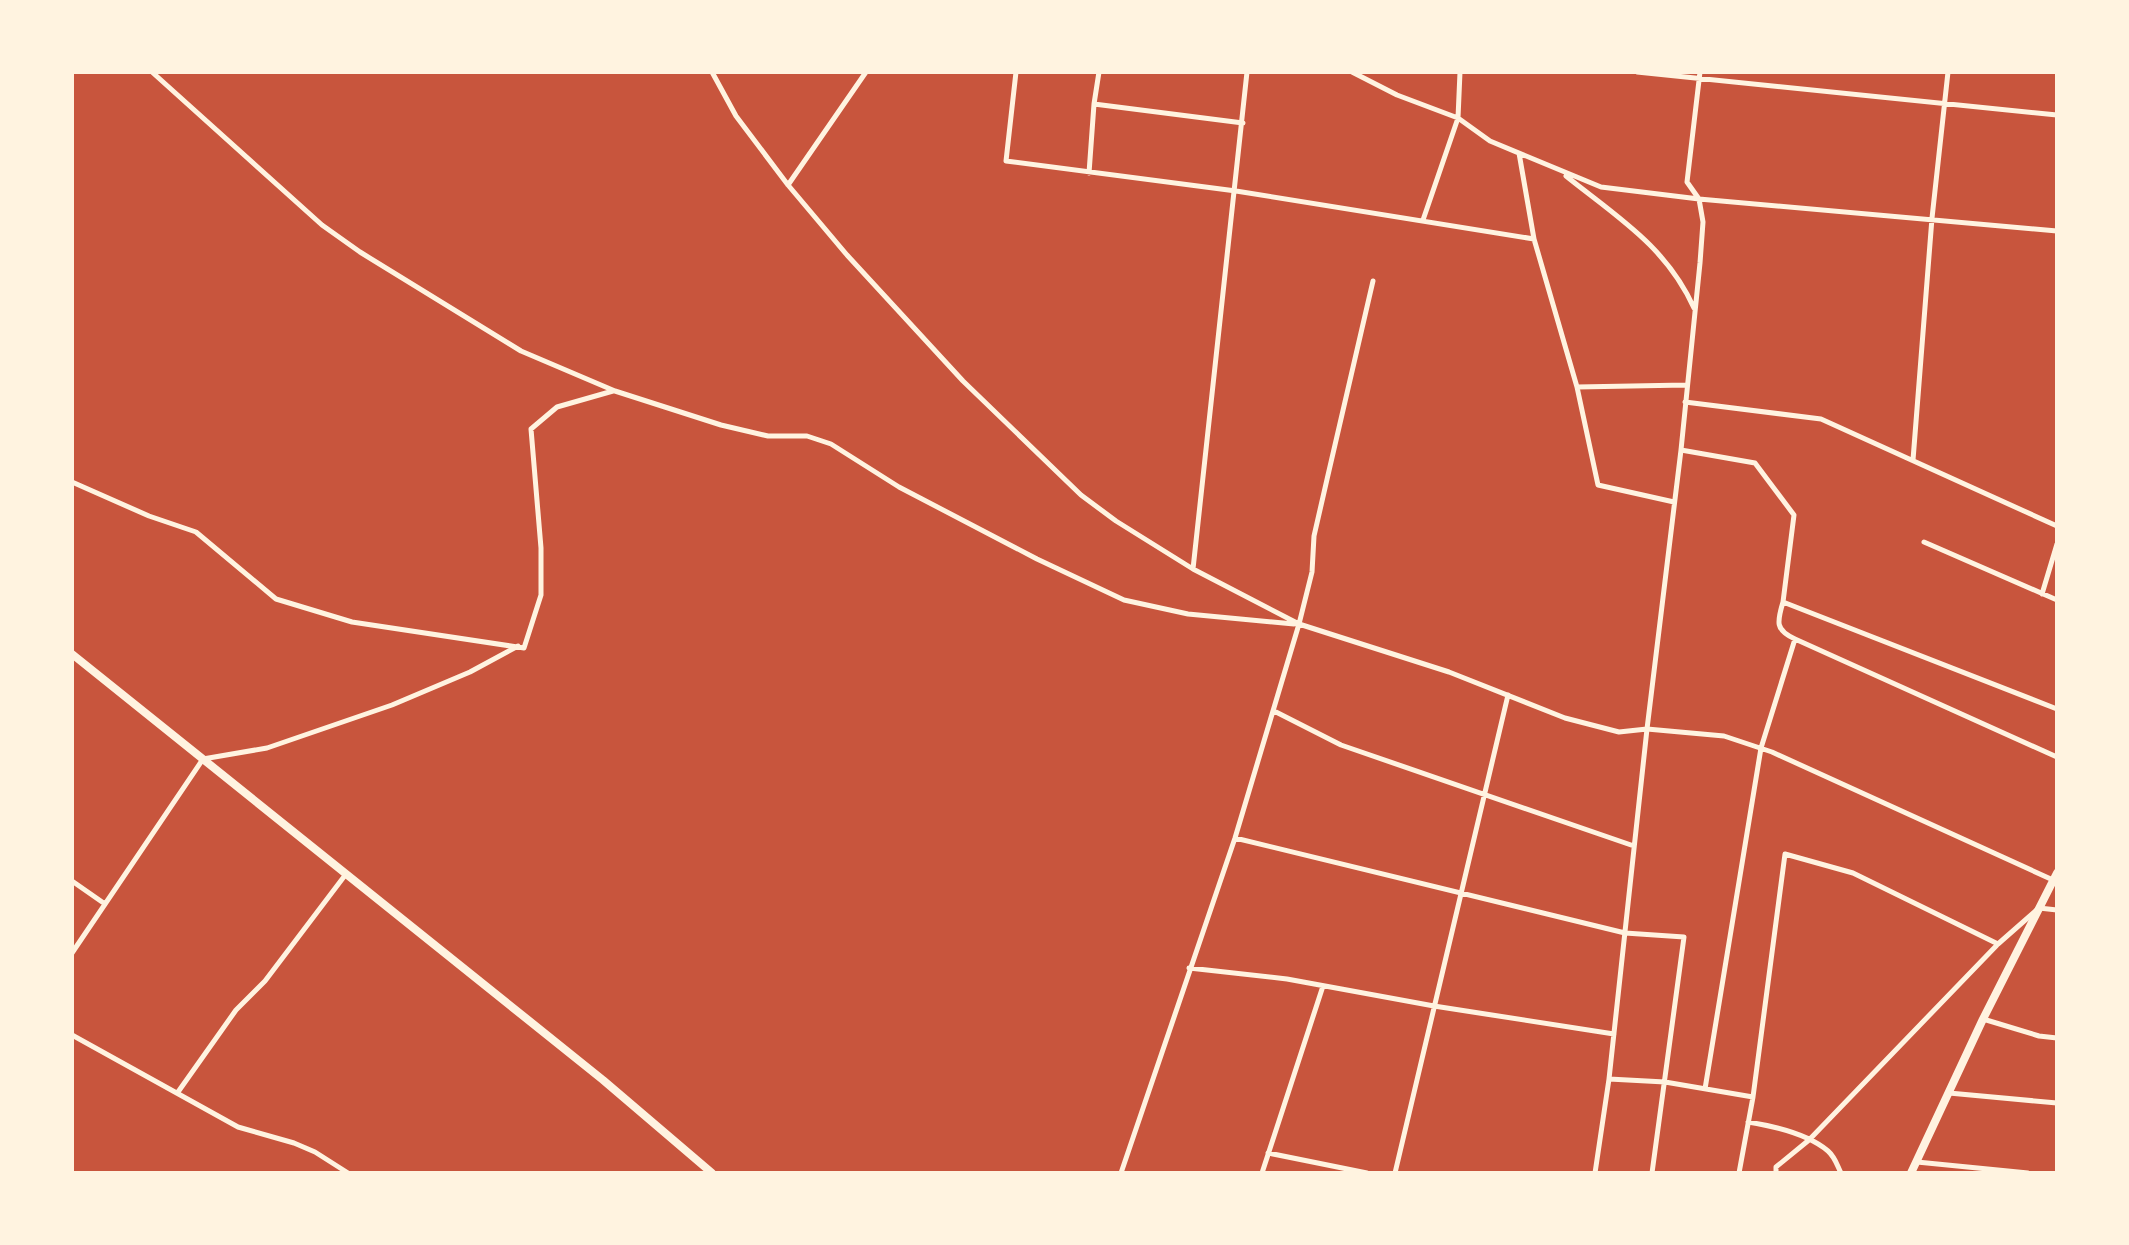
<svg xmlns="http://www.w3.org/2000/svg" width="2129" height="1245" font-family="Quicksand,sans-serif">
	<rect width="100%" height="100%" fill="#c8553d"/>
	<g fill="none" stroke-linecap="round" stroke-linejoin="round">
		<!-- minor -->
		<path stroke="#fff3e0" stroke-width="5" d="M152 72 322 225 360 252 521 351 615 391 721 425 768 436H807L831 444 899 487 1037 559 1124 600 1188 614 1294 624
			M712 72 736 116 788 185 847 255 963 381 1081 495 1116 521 1193 569 1299 624 1449 672 1565 718 1619 732 1647 729 1724 736 1772 752 2053 880
			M1016 72 1006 161 1236 191 1534 239
			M1352 72 1397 95 1458 118 1490 141 1601 187 1699 199 2057 231
			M1637 72 2057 115
			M1094 104 1243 123
			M1519 153 1534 239 1577 387 1598 485 1674 502
			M1089 173 1094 104 1099 72
			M1566 176C1617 217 1666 246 1694 308
			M788 185 866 72
			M1423 220 1458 118 1460 72
			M1577 387 1686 385
			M1685 402 1821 419 2057 526
			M1681 450 1755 463 1794 515 1783 602 2057 709
			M1913 460 1932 218 1948 72
			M72 482 149 516 196 532 276 599 352 622 524 648 541 595V548L531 429 557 407 613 391
			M1924 542 2057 600
			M1193 569 1247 72
			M2042 594 2057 544
			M1783 602C1777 622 1775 630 1795 639
			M1274 711 1341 745 1634 846
			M1235 838 1625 933 1684 937 1652 1173
			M72 881 105 904
			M72 953 203 759 267 748 392 705 470 672 518 646
			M1189 968 1287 979 1434 1006 1614 1034
			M1983 1019 2039 1036 2057 1038
			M72 1035 238 1127 294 1143 315 1152 348 1173
			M1609 1079 1665 1082 1753 1097
			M1705 1089 1761 748 1795 639 2057 757
			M178 1092 236 1010 265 981 346 874
			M1949 1093 2057 1103
			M1748 1122C1773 1126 1808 1134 1828 1151 1835 1157 1837 1165 1841 1173
			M1268 1153 1367 1173
			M1917 1162 2028 1173
			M1121 1173 1235 838 1299 624 1312 572 1314 536 1328 475 1373 281
			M1262 1173 1323 986
			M1395 1173 1508 695
			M1595 1173 1609 1079 1647 729 1681 450 1700 263 1703 222 1699 199 1687 182 1700 72
			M1739 1173 1753 1097 1785 854 1853 873 1998 944
			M1776 1173V1167L1809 1140 1998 944 2039 908 2057 910"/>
		<!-- primary -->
		<path stroke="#fff3e0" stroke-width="8" d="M72 654 603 1080 712 1173
			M1911 1173 1983 1019 2057 873"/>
	</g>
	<!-- border -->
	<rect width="2129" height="1245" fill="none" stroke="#fff3e0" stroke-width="148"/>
</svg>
